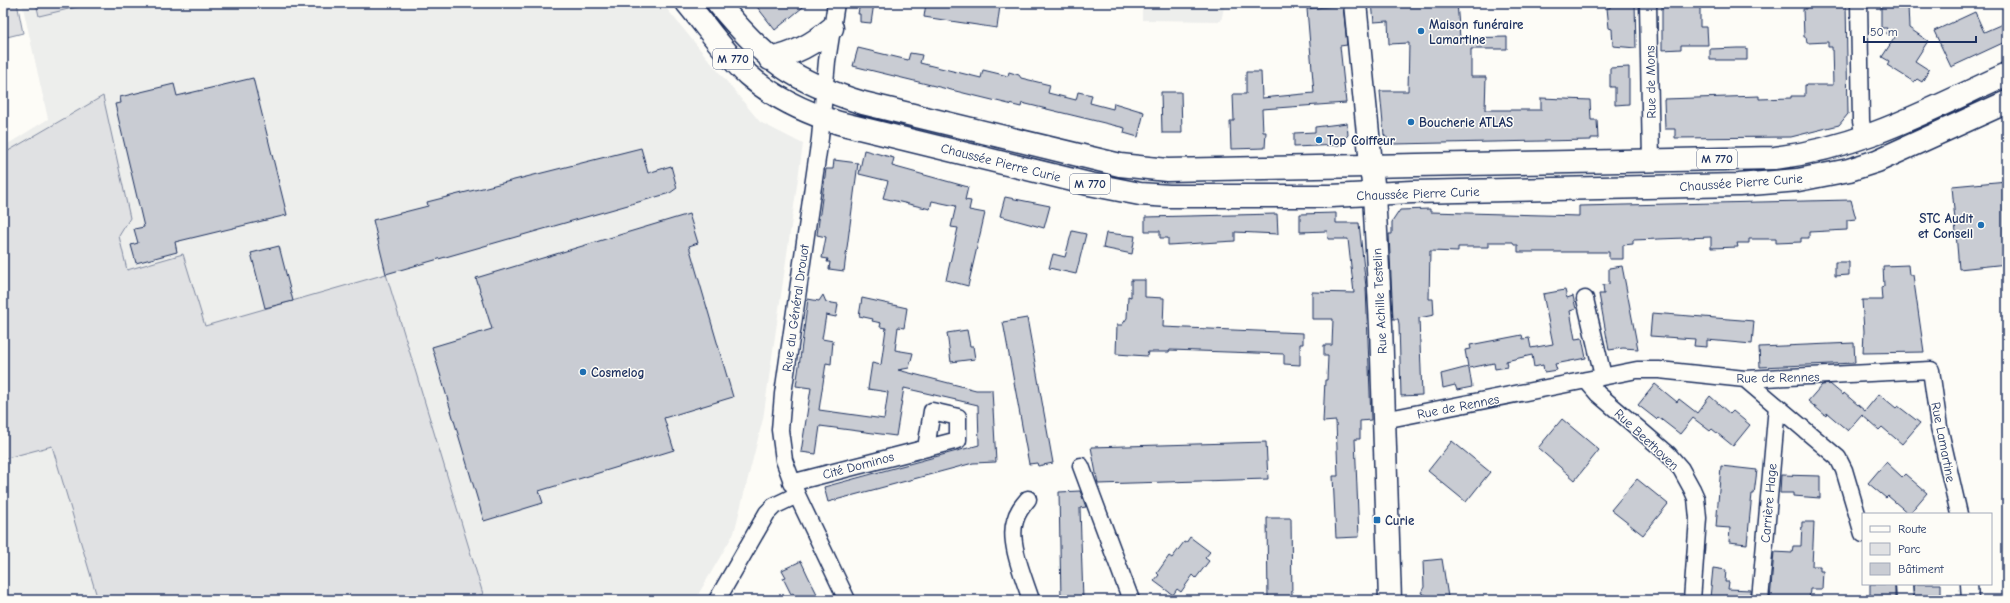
<svg xmlns="http://www.w3.org/2000/svg" width="2010" height="603" font-family="'Comic Neue',sans-serif">
	<rect width="100%" height="100%" fill="#fdfcf7"/>
	<filter id="ink" filterUnits="userSpaceOnUse"><feTurbulence type="fractalNoise" baseFrequency=".025" numOctaves="2"/><feDisplacementMap in="SourceGraphic" scale="8" xChannelSelector="R" yChannelSelector="G"/><feConvolveMatrix kernelMatrix="1 2 1 2 8 2 1 2 1" color-interpolation-filters="sRGB"/></filter>
	<g filter="url(#ink)">
		<!-- built -->
		<path fill="#edeeec" d="M22 3H662L760 122 803 144 763 419 734 533 695 600H3V147L48 119Z
			M1142 3H1225L1221 21 1142 20Z"/>
		<!-- green -->
		<path fill="#e0e1e3" stroke="#7e88a0" d="M3 3H17L23 33 3 38Z
			M36 3H80L81 6 39 16Z
			M103 96 130 218 119 236 127 270 183 254 205 326 386 274 483 594 465 600H98L52 446 3 459V154Z"/>
		<!-- building -->
		<path fill="#c9ccd3" stroke="#1b2f5e" d="M754 3H808L775 30Z
			M860 3H874L871 23 860 22V14H858Z
			M926 3H979L1000 6 997 28 924 17Z
			M1372 3H1457L1460 38 1507 37V49H1471V77H1486L1485 110H1541V98L1590 100 1591 120H1597L1598 138H1591V140L1394 144 1384 135 1380 91H1408L1409 43 1389 44 1388 21 1374 22Z
			M1610 3H1635L1636 48 1613 46 1612 29 1609 28 1607 8H1610Z
			M1662 3H1691V6H1700V27H1707L1708 45H1681V49L1662 50Z
			M1808 3H1846L1848 114 1839 125 1791 137 1675 138V129H1665L1664 99 1759 96V99L1791 98V96H1805V85H1833L1832 47H1828V42L1807 43 1806 37H1804L1803 9H1806V5Z
			M1881 3H1904V6H1908L1909 28 1928 41 1915 61 1929 70 1922 82 1917 79 1914 82 1887 65 1889 61 1882 57 1897 34H1887V28H1881Z
			M1343 5 1347 45 1340 46 1346 103 1262 109 1263 132H1266L1265 148 1231 149 1230 121H1234L1233 94H1246V72H1261L1262 98 1314 93 1307 9Z
			M1975 12 1984 32 2007 22V41L1951 67 1934 31Z
			M858 48 908 60 910 53 922 55 920 63 981 78 983 70 1008 76 1009 72 1019 75 1021 78 1050 85 1048 93 1076 100 1078 92 1092 95 1090 103 1113 109 1114 103 1144 112 1138 137 1124 133 1125 128 1022 103 1021 107 853 66Z
			M1737 48H1747V60H1710V49Z
			M1629 67V104L1615 105V87H1610V68Z
			M253 78 287 215 175 242 177 252 136 263 131 245 138 243 134 229 144 227 115 104 121 103 120 97 174 84 177 96Z
			M1161 92H1181L1182 133H1162Z
			M1347 123 1348 135 1339 145 1294 147V133L1315 132V127Z
			M641 148 648 173 671 166 677 188 670 193 386 274 373 220 428 206 427 202Z
			M864 150 894 158 892 166 968 187 965 200 971 201 969 210 985 213 968 286 946 280 958 228 951 227 956 206 932 201 930 209 883 198 888 181 859 174Z
			M834 160 858 163 844 271 829 269 830 262H827L828 259 822 258 826 237 817 235 826 169H833Z
			M2007 181V264L1959 269 1952 186Z
			M1005 197 1050 206 1044 228 1000 216Z
			M1851 200 1856 219 1847 220V230L1809 232V238H1801V242L1776 243V239H1749V243H1737L1738 247 1711 248V237L1633 240V244L1623 245V259H1609V252H1518V245H1514L1513 242H1489V247H1458V252L1430 251 1429 299H1433L1434 315 1419 318 1422 395 1401 396 1399 324 1398 319H1393L1389 234H1392V222L1400 210 1430 209V212L1579 216V206Z
			M1336 213V223H1359L1366 287 1371 420 1360 421V439H1355L1359 537 1336 538 1333 476H1338L1336 421 1323 422 1325 380H1327L1328 356H1324V345H1332L1333 319H1312V292L1354 293 1348 239H1328L1327 231 1300 232V214Z
			M689 214 698 243 689 246 733 397 664 418 674 450 539 491 543 503 484 521 432 347 492 329 476 278Z
			M1277 214 1278 234 1235 232V241L1168 245V238H1160V231H1145V217Z
			M1072 231 1086 234 1076 274 1049 268 1053 254 1065 257Z
			M1106 233 1135 236 1132 254 1103 248Z
			M279 246 293 301 265 308 251 253Z
			M1835 262H1849V275L1835 276Z
			M1908 265 1909 275H1913L1924 352 1863 353 1864 331 1862 300H1882L1881 287 1884 286 1883 266Z
			M1622 266 1638 349 1623 348 1609 350 1599 294H1604L1603 285 1609 284V268Z
			M1131 280H1145V297L1164 298 1163 327 1303 333V344H1300V365L1284 364V354L1170 350 1169 352H1148L1147 356 1116 354 1117 325H1122L1127 318 1128 296 1131 297Z
			M1565 290 1567 298 1573 296 1576 309 1570 311 1575 339 1582 338 1586 358 1555 364 1557 370 1544 372 1543 365 1534 367 1532 355 1506 361 1507 367 1495 369 1494 363 1469 368 1472 387 1457 390 1455 385 1443 388 1441 374 1468 367 1465 350 1471 349 1470 345 1522 335 1523 339 1529 338 1531 348 1553 344 1543 294Z
			M823 295 826 302 838 304 836 317 826 315 822 339 833 341 831 364 826 363 819 410 884 419 888 392 868 389 872 363 881 365 886 328 880 327 881 323 872 321 873 319 859 316 862 298 907 308 904 328 898 327 895 350 913 353 909 368 898 370 976 390H992L996 462 973 463 828 502 824 487 979 445 978 405 904 388 896 436 820 426 816 454 801 452 811 388 796 386 800 359 808 299 819 301Z
			M1652 313 1754 321 1752 344 1707 340V347L1694 346 1695 339 1650 336Z
			M1027 318 1053 463 1038 466 1037 463 1029 464 1003 322Z
			M967 330 970 346H973L975 359 951 362 947 333Z
			M1854 343 1855 363 1760 367 1759 347Z
			M1655 384 1677 402 1679 399 1697 413 1710 396 1730 414 1733 411 1750 425 1733 446 1712 429 1710 431 1693 418 1680 434 1658 417 1656 419 1638 405Z
			M1830 384 1843 395 1844 393 1865 411 1879 394 1896 408 1898 406 1920 423 1902 444 1882 427 1879 430 1862 415 1848 431 1827 413 1826 416 1808 401 1822 385Z
			M1562 419 1599 450 1575 480 1538 448Z
			M1452 441 1490 472 1466 502 1428 471Z
			M1266 442 1268 479 1098 484 1091 447Z
			M1886 462 1902 477 1905 474 1927 493 1909 514 1888 496 1886 498 1868 483Z
			M1721 466 1757 470 1754 494H1752L1747 544 1729 542 1730 528 1716 527Z
			M1781 475 1820 476V498L1793 496V493H1780Z
			M1637 479 1668 504 1643 535 1611 510Z
			M1080 491 1086 507 1080 508 1083 600H1061L1059 492Z
			M1267 518H1291L1292 600H1268Z
			M1802 522H1814L1812 566H1820V571H1823L1822 589H1810L1809 600H1770L1774 552 1792 553 1793 546H1801Z
			M1190 537 1210 552 1205 558 1209 561 1196 578 1193 575 1181 592 1177 589 1173 595 1154 581 1159 575 1157 573 1169 556 1172 558 1184 542 1186 543Z
			M1442 559 1448 597 1443 598 1444 600H1428V596L1421 593 1424 587 1423 561Z
			M801 561 808 576 820 600H797L793 593 791 594 783 578 786 577 782 570Z
			M1713 568 1726 570 1725 582H1729L1728 589 1751 590V600H1719L1710 598Z
			M1870 584H1895V600H1870Z
			M1914 584H1941V600H1914Z"/>
		<g fill="none" stroke-linecap="round" stroke-linejoin="round">
			<!-- street casing -->
			<g stroke="#1b2f5e" stroke-width="19">
				<path id="street" d="M836 3 827 61 820 138 783 394 780 430 784 460 797 495 847 600
					M1648 3 1651 161
					M1859 3 1861 121 1864 138
					M1585 299 1603 376
					M1745 379 1838 458 1844 470 1863 534
					M1586 380 1598 394 1668 454 1681 469 1692 489 1696 498 1698 518 1692 600
					M1384 420 1637 370H1659L1745 379 1931 370 1939 427 1959 514
					M1081 466 1131 600
					M791 483 958 440V417L932 411 926 448
					M1028 499C1022 506 1017 512 1015 521 1008 542 1024 578 1031 600
					M1904 584 1905 600
					M1969 584 1970 600
					M717 600 767 513 774 506 797 495
					M1760 600 1777 406"/>
			</g>
			<!-- secondary casing -->
			<g stroke="#1b2f5e" stroke-width="25">
				<path id="secondary" d="M1355 3 1374 194 1381 326 1390 600"/>
			</g>
			<!-- primary casing -->
			<g stroke="#1b2f5e" stroke-width="25">
				<path id="primary" d="M687 3C707 27 725 54 748 75 774 98 807 113 839 123L1089 184 1140 194 1169 196H1331L1412 192 1739 185 1798 180 1849 170 1877 161 2007 102
					M718 3C765 60 792 81 863 103L1120 165 1167 170 1775 158C1863 147 1928 110 2007 74
					M770 59C795 54 813 44 832 28"/>
			</g>
			<!-- street -->
			<use href="#street" stroke="#fdfcf7" stroke-width="16"/>
			<!-- secondary -->
			<use href="#secondary" stroke="#fdfcf7" stroke-width="22"/>
			<!-- primary -->
			<use href="#primary" stroke="#fdfcf7" stroke-width="22"/>
		</g>
	</g>
	<!-- markers -->
	<g fill="#1f6fb2" stroke="#fdfcf7" stroke-width="1.5">
		<circle cx="1421" cy="31" r="4"/>
		<circle cx="1411" cy="122" r="4"/>
		<circle cx="1319" cy="140" r="4"/>
		<circle cx="1981" cy="225" r="4"/>
		<circle cx="583" cy="372" r="4"/>
		<rect x="1373" y="516" width="8" height="8" rx="2"/>
	</g>
	<g text-anchor="middle" stroke-width="3" stroke-linejoin="round" paint-order="stroke">
		<!-- shield labels -->
		<g fill="#fdfcf7" stroke="#5f6c8c" stroke-width="1">
			<rect x="713" y="49" width="40" height="20" rx="3"/>
			<rect x="1697" y="149" width="40" height="20" rx="3"/>
			<rect x="1070" y="174" width="40" height="20" rx="3"/>
		</g>
		<g font-size="12" font-weight="bold" fill="#1b2f5e">
			<text x="733" y="63">M 770</text>
			<text x="1717" y="163">M 770</text>
			<text x="1090" y="188">M 770</text>
		</g>
		<!-- poi labels -->
		<g font-size="13" font-weight="bold" fill="#1b2f5e" stroke="#fdfcf7" text-anchor="start">
			<text x="1429" y="29">Maison funéraire<tspan x="1429" dy="15">Lamartine</tspan></text>
			<text x="1419" y="127">Boucherie ATLAS</text>
			<text x="1327" y="145">Top Coiffeur</text>
			<text x="1973" y="223" text-anchor="end">STC Audit<tspan x="1973" dy="15">et Conseil</tspan></text>
			<text x="591" y="377">Cosmelog</text>
			<text x="1385" y="525">Curie</text>
		</g>
		<!-- street labels -->
		<g font-size="13" fill="#1b2f5e" stroke="#fdfcf7">
			<text transform="translate(1650 82) rotate(-91)" y="5">Rue de Mons</text>
			<text transform="translate(1001 162) rotate(14)" y="5">Chaussée Pierre Curie</text>
			<text transform="translate(1741 182) rotate(-4)" y="5">Chaussée Pierre Curie</text>
			<text transform="translate(1418 193) rotate(-2)" y="5">Chaussée Pierre Curie</text>
			<text transform="translate(1379 301) rotate(-93)" y="5">Rue Achille Testelin</text>
			<text transform="translate(795 308) rotate(-82)" y="5">Rue du Général Drouot</text>
			<text transform="translate(1778 377) rotate(-1)" y="5">Rue de Rennes</text>
			<text transform="translate(1458 406) rotate(-11)" y="5">Rue de Rennes</text>
			<text transform="translate(1647 439) rotate(43)" y="5">Rue Beethoven</text>
			<text transform="translate(1944 442) rotate(79)" y="5">Rue Lamartine</text>
			<text transform="translate(858 465) rotate(-15)" y="5">Cité Dominos</text>
			<text transform="translate(1768 503) rotate(-85)" y="5">Carrière Hage</text>
		</g>
	</g>
	<!-- margin -->
	<rect width="2010" height="603" fill="none" stroke="#fdfcf7" stroke-width="16"/>
	<rect x="8" y="8" width="1994" height="587" fill="none" stroke="#1b2f5e" stroke-width="1.5" filter="url(#ink)"/>
	<!-- legend -->
	<rect x="1862" y="513" width="130" height="72" fill="#fdfcf7" stroke="#a3aaba"/>
	<rect x="1870" y="526" width="20" height="6" fill="#fdfcf7" stroke="#a3aaba"/>
	<text x="1898" y="533" font-size="12" fill="#1b2f5e">Route</text>
	<rect x="1870" y="543" width="20" height="12" fill="#e0e1e3" stroke="#a3aaba"/>
	<text x="1898" y="553" font-size="12" fill="#1b2f5e">Parc</text>
	<rect x="1870" y="563" width="20" height="12" fill="#c9ccd3" stroke="#a3aaba"/>
	<text x="1898" y="573" font-size="12" fill="#1b2f5e">Bâtiment</text>
	<!-- scale -->
	<path d="M1864 36v6h112v-6" fill="none" stroke="#1b2f5e" stroke-width="2"/>
	<text x="1870" y="36" font-size="12" fill="#1b2f5e" stroke="#fdfcf7" stroke-width="3" paint-order="stroke">50 m</text>
</svg>
